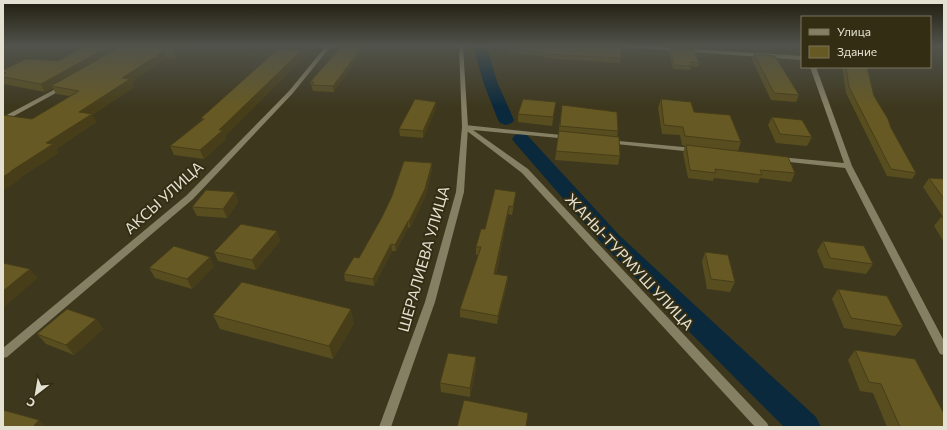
<svg xmlns="http://www.w3.org/2000/svg" width="947" height="430" font-family="Commissioner,sans-serif">
	<rect width="100%" height="100%" fill="#3d371e"/>
	<g fill="none" stroke-linecap="round" stroke-linejoin="round">
		<!-- canal -->
		<path fill="#0b293c" fill-rule="evenodd" d="M473 46H486L498 84 514 120 512 123 506 125 500 123 498 120 484 84Z
			M521 134 527 135 620 236 816 417 821 427H784L604 246 515 143 512 139 515 135Z"/>
		<!-- minor -->
		<path fill="#857f63" fill-rule="evenodd" d="M326 46H331L293 93 193 199 7 357 3 358V348L187 195 289 91Z
			M610 46H643L802 56V60Z
			M810 67H816L852 166 944 341V355L940 354 845 168 780 161 777 159 780 157 844 163Z
			M63 85 66 87 65 88 3 122V117Z
			M465 125 571 136V138L569 139 473 130 528 169 767 423 769 427H755L522 173 463 128 462 127Z
			M608 140 694 148 697 150 694 152 606 143V141Z"/>
		<!-- tertiary -->
		<path fill="#857f63" fill-rule="evenodd" d="M459 46H463L468 127 464 192 435 302 391 427H379L425 302 456 192 462 127Z"/>
	</g>
	<!-- wall -->
	<path fill="#584d1f" d="M192 46 175 59 167 58 132 82 134 87 92 115 96 122 56 149 58 153 18 179 19 180 3 190 32 119 70 96 56 94 53 88 45 92 3 84V70L58 61Z
		M342 46 334 92 313 91 310 82Z
		M674 46H692L691 48Z
		M670 48 699 63 698 67 691 66 690 70 673 69 669 52Z
		M509 49 621 58 620 63 543 58V56L509 53Z
		M754 54 799 95 796 102 771 100 752 60Z
		M303 58 225 136 226 139 204 159 174 155 170 146 202 120 201 118Z
		M842 67H867L874 96 891 128 916 173 912 179 887 176 846 93Z
		M661 99 694 112 741 142 738 151 714 148 795 173 791 182 760 178 758 183 714 178 713 181 688 178 683 153 685 146 682 145 680 135 662 134 658 108Z
		M436 102V108L423 138 400 136 399 129Z
		M556 102 552 126 518 122V114Z
		M562 105 618 131 617 137 620 156 618 165 555 160Z
		M772 117 812 137 807 146 776 143 768 125Z
		M432 163V169L426 195 410 228 408 227 396 251H392L374 286 345 281 344 274 359 258Z
		M929 178 944 179V242L934 226 941 217H943L923 187Z
		M235 192 238 202 227 218 197 216 192 207Z
		M516 192 515 199 512 215 508 214 496 274 508 276 507 285 497 324 460 317V309L478 255H476V247L485 229Z
		M277 231 280 241 256 270 218 261 214 252Z
		M823 241 873 264 866 274 824 268 817 251Z
		M705 252 735 282 730 292 707 289 702 262Z
		M214 266 192 289 155 278 149 268Z
		M838 289 903 326 895 336 844 328 832 299Z
		M213 315 354 323 333 359 220 329Z
		M96 319 103 329 74 355 46 344 37 334Z
		M855 350 943 412 944 427H887L873 393 860 391 848 360Z
		M476 357V367L470 397 441 392 440 383Z"/>
	<!-- shaded-wall -->
	<path fill="#473e19" d="M110 46H127L51 86 53 88 45 92 41 84Z
		M179 46H192L175 59 172 51Z
		M363 46H368L334 92 333 86Z
		M164 51 167 58 132 82 134 87 92 115 96 122 56 149 58 153 18 179 19 180 3 190V177L46 143 79 112 122 78Z
		M301 51 303 58 225 136 226 139 204 159 200 150 219 130Z
		M436 102V108L423 138V131Z
		M432 163V169L426 195 410 228 409 221Z
		M235 192 238 202 227 218 223 209Z
		M509 206 508 214 494 282V274Z
		M408 221V227L396 251 395 245Z
		M277 231 280 241 256 270 252 260Z
		M391 244 392 251 374 286 373 279Z
		M210 257 214 266 192 289 187 279Z
		M30 269 38 278 3 308V291Z
		M508 276 507 285 497 324 498 316Z
		M351 309 354 323 333 359 329 346Z
		M96 319 103 329 74 355 66 345Z
		M476 357V367L470 397V388Z
		M39 420 46 427H33Z"/>
	<!-- building -->
	<path fill="#665924" stroke="#473e19" d="M86 46H110L41 84 3 77V74L6 73 3 72V70L26 59 58 61Z
		M122 46H179L172 51H164L122 78 130 79 79 112 92 114 46 143 53 144 11 171H12L3 177V115L32 119 79 91 51 86Z
		M342 46H363L333 86 311 85 314 82H310Z
		M510 46H621V58L543 54 544 52 509 49Z
		M670 48 694 50 699 63 690 62 691 66 674 65Z
		M278 49 301 51 219 130H223L200 150 170 146 204 119 201 118Z
		M754 54 775 56 799 95 774 93Z
		M846 67H867L874 96 888 119 891 128 916 173 891 169 849 87Z
		M415 99 436 102 423 131 399 129Z
		M523 99 556 102 553 117 518 114Z
		M661 99 691 102 694 112 730 115 741 142 685 136 683 127 664 125Z
		M562 105 617 112 618 131 560 126Z
		M772 117 802 120 812 137 780 134Z
		M559 131 619 137 620 156 556 151Z
		M686 145 788 157 795 173 760 170 762 175 715 169 716 173 690 170Z
		M404 161 432 163 425 189 409 221H408L395 245 391 244 373 279 344 274 354 257 359 258 382 217 392 196Z
		M929 178 944 179V199Z
		M495 189 516 192 513 207 509 206 494 274 508 276 498 316 460 309 481 247H476L481 229H485Z
		M206 190 235 192 223 209 192 207Z
		M941 217H944V221Z
		M241 224 277 231 252 260 214 252Z
		M823 241 864 246 873 264 830 258Z
		M174 246 210 257 187 279 149 268Z
		M705 252 728 255 735 282 711 279Z
		M3 263 30 269 3 291Z
		M242 282 351 309 329 346 213 315Z
		M838 289 887 296 903 326 851 318Z
		M67 309 96 319 66 345 37 334Z
		M855 350 915 359 943 412 944 413V427H900L881 384 869 382Z
		M448 353 476 357 470 388 440 383Z
		M464 400 528 413 526 427H457Z
		M3 410 39 420 33 427H3Z"/>
	<!-- sky -->
	<linearGradient id="sky" x2="0" y2="1"><stop stop-color="#221e10"/><stop offset="0.43" stop-color="#51534c"/><stop offset="1" stop-color="#51534c" stop-opacity="0"/></linearGradient>
	<rect width="947" height="107" fill="url(#sky)"/>
	<g text-anchor="middle" stroke-width="4" stroke-linejoin="round" paint-order="stroke">
		<!-- street labels -->
		<g font-size="15" fill="#e4e1d2" stroke="#332d13">
			<text transform="translate(164 198) rotate(-42)" y="5">АКСЫ УЛИЦА</text>
			<text transform="translate(424 259) rotate(-74)" y="5">ШЕРАЛИЕВА УЛИЦА</text>
			<text transform="translate(629 262) rotate(47)" y="5">ЖАНЫ-ТУРМУШ УЛИЦА</text>
		</g>
	</g>
	<!-- border -->
	<rect width="947" height="430" fill="none" stroke="#e4e1d2" stroke-width="8"/>
	<!-- legend -->
	<rect x="801" y="16" width="130" height="52" fill="#332d13" stroke="#7a755f"/>
	<rect x="809" y="29" width="20" height="6" fill="#857f63" stroke="#7a755f"/>
	<text x="837" y="36" font-size="12" fill="#e4e1d2">Улица</text>
	<rect x="809" y="46" width="20" height="12" fill="#665924" stroke="#7a755f"/>
	<text x="837" y="56" font-size="12" fill="#e4e1d2">Здание</text>
	<!-- north arrow -->
	<g transform="translate(36 394) rotate(211)" stroke="#332d13" stroke-width="3" paint-order="stroke">
	<path d="M0-3L7 15L0 10L-7 15Z" fill="#e4e1d2"/>
	<text y="-6" font-size="11" font-weight="bold" text-anchor="middle" fill="#e4e1d2">С</text>
	</g>
</svg>
